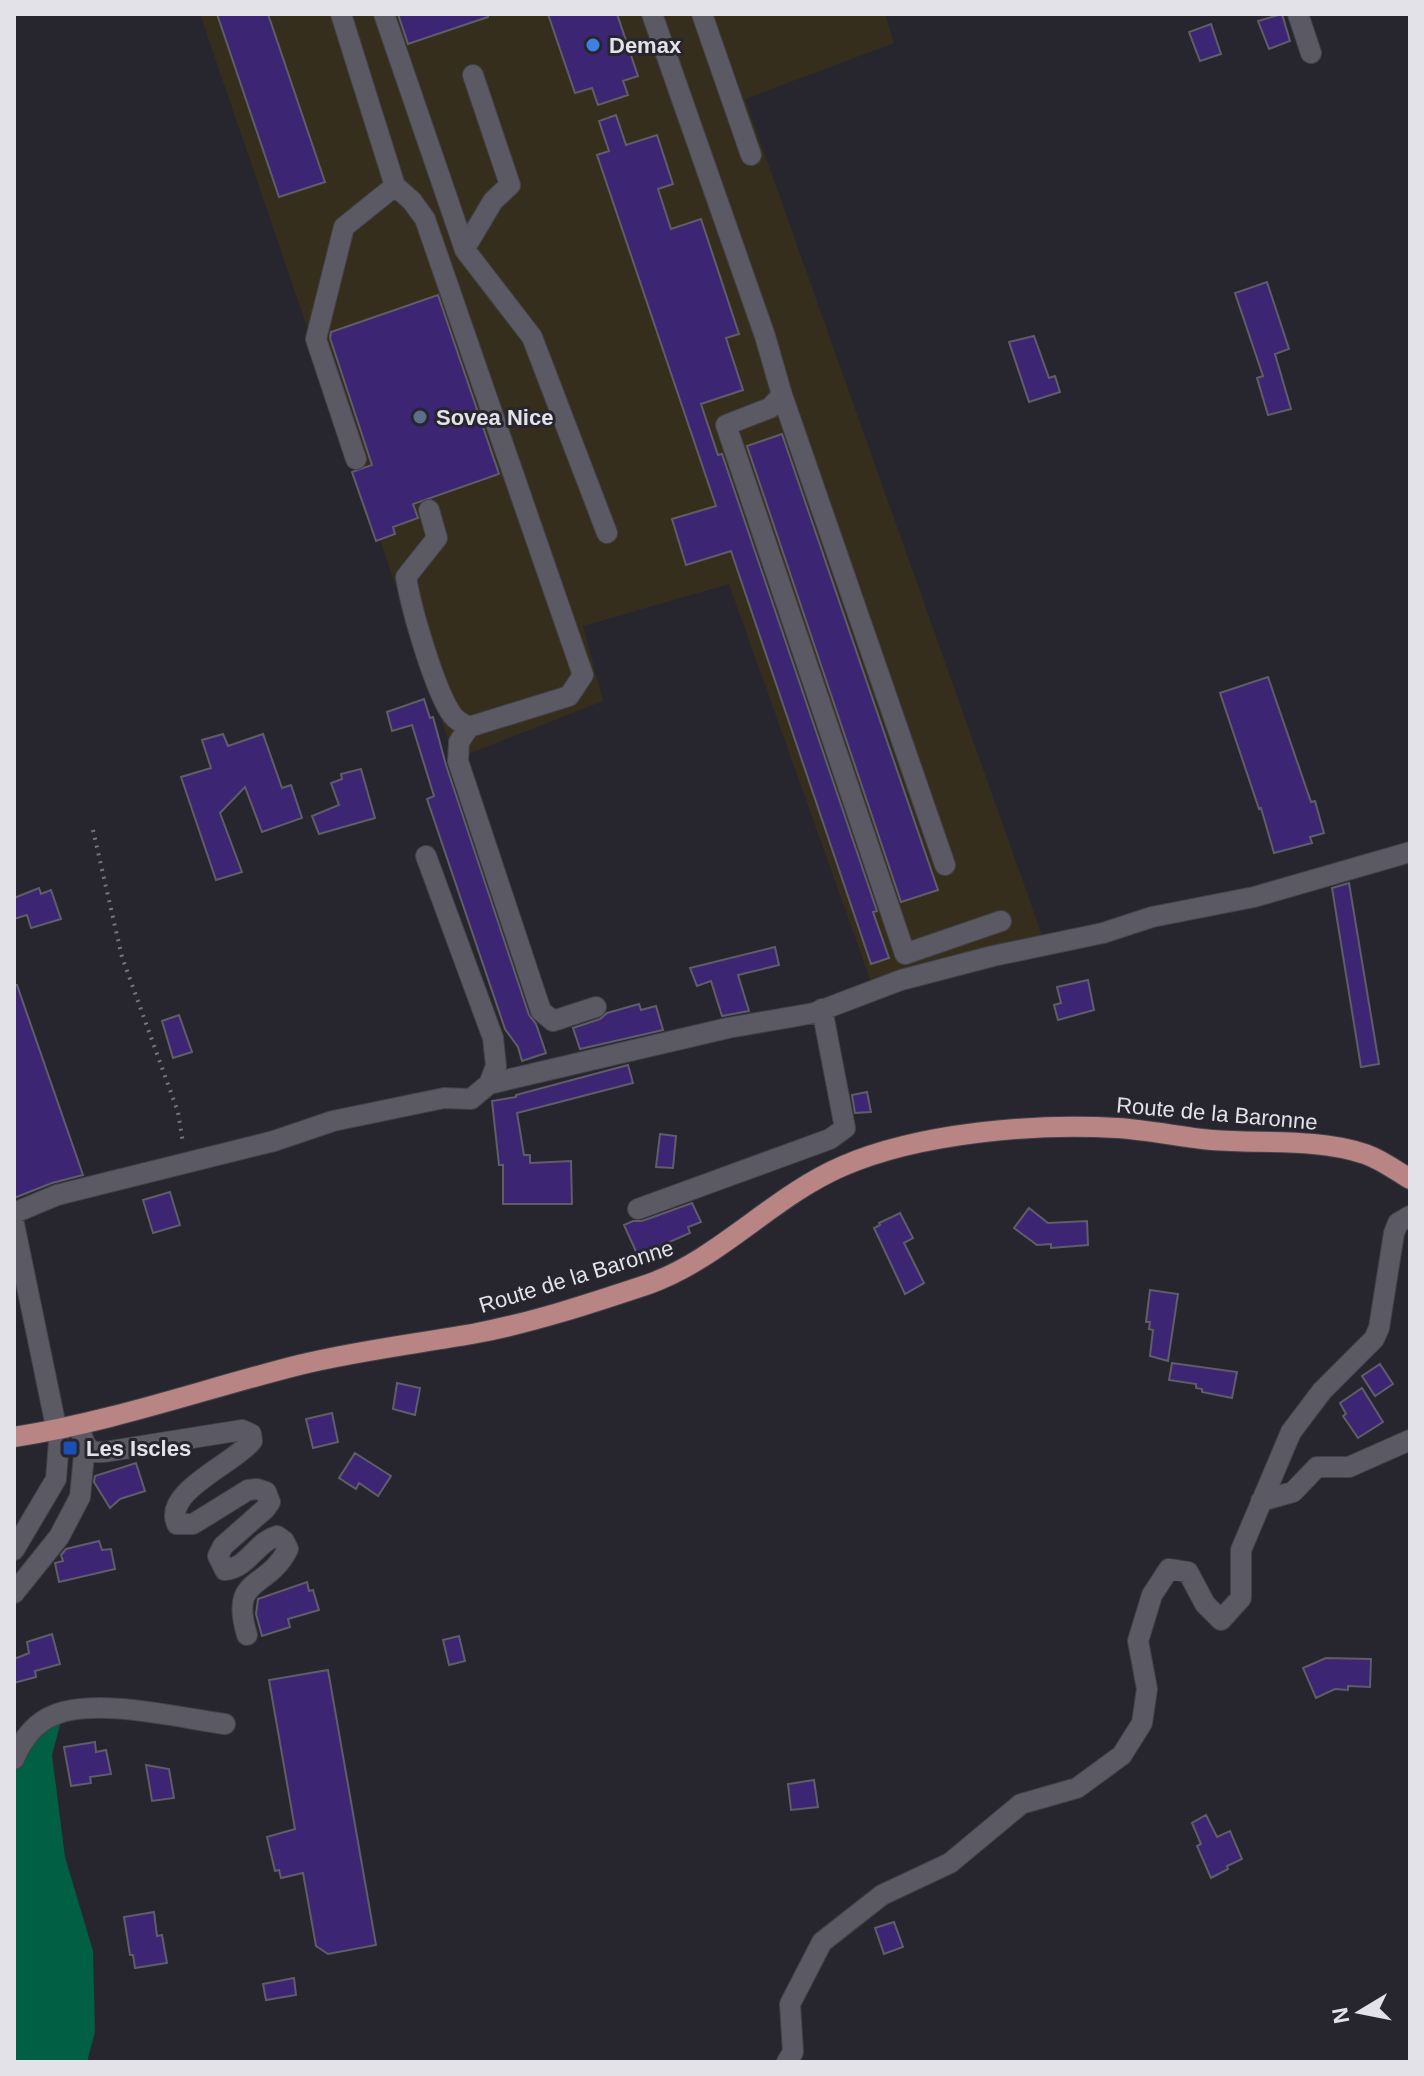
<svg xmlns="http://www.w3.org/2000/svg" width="1424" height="2076" font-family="Helvetica,sans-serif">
	<rect width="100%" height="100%" fill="#27262f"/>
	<!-- industrial -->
	<path fill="#362e1d" d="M200 14H885L894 43 745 99 1043 938 873 987 729 584 583 626 603 701 455 759Z"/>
	<!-- green -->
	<path fill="#016043" d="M62 1717 52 1755 65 1857 93 1951 95 2032 87 2062H14V1762L26 1739Z"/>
	<!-- building -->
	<path fill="#3c2674" stroke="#5e5d68" stroke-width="2" d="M217 14H268L325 182 279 197Z
		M398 14H488V17L408 44Z
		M548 14H617L638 76 623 81 628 95 598 105 592 88 575 93Z
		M1282 14 1290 41 1269 49 1258 21Z
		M1211 24 1221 54 1200 61 1189 32Z
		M616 115 626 145 657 135 673 184 658 189 671 229 701 219 739 334 726 338 743 390 701 404 718 455 722 454 877 911 873 912 889 958 871 964 731 551 686 565 672 519 716 506 597 155 609 151 599 121Z
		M1267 282 1289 349 1275 354 1291 409 1268 415 1257 378 1263 376 1235 293Z
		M438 295 499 474 413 504 418 518 393 527 395 534 376 541 352 472 372 465 330 338 331 332Z
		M1034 336 1049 378 1055 376 1060 392 1029 402 1009 342Z
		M782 434 938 890 901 902 747 446Z
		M1268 677 1311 802 1315 801 1324 833 1310 837 1312 843 1274 853 1261 808 1259 809 1220 693Z
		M424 699 430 718 433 717 446 765 529 1015 536 1024 546 1053 522 1061 518 1047 505 1029 427 799 434 796 412 725 392 731 387 712Z
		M223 734 228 746 263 734 282 788 291 785 302 818 262 832 245 787 220 813 242 872 216 880 181 777 211 768 202 740Z
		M361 769 375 818 319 834 312 816 339 805 331 783 342 779 341 774Z
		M1349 883 1379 1064 1361 1067 1332 888Z
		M39 888 41 894 51 890 61 919 31 928 27 915 14 919V898Z
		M775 947 779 965 738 975 749 1011 722 1016 711 981 697 986 690 968Z
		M1088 980 1094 1010 1058 1020 1054 1005 1061 1003 1057 987Z
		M14 985H17L83 1175 52 1183 14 1198Z
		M639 1004 641 1010 656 1006 663 1030 580 1049 573 1028 600 1019 607 1013Z
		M179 1015 192 1052 173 1058 162 1021Z
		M628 1065 633 1083 517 1113 524 1155H530V1163L571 1161 572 1204H503V1165H499L492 1101 516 1097V1095Z
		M867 1092 871 1112 855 1113 852 1095Z
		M660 1134 676 1136 673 1168 656 1167Z
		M170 1192 180 1225 153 1233 143 1200Z
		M692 1203 701 1222 688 1227 690 1233 638 1256 624 1225 633 1221H642Z
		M1029 1208 1048 1223 1087 1221 1088 1245 1051 1248V1244L1037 1245 1014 1228Z
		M900 1213 913 1238 904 1243 924 1283 905 1294 874 1228 880 1225 879 1223Z
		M1150 1290 1178 1294 1168 1361 1150 1356 1153 1330 1149 1329 1150 1322H1146Z
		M1172 1363 1237 1372 1232 1398 1202 1392V1389L1196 1388V1384L1169 1380Z
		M1380 1364 1393 1384 1375 1396 1362 1376Z
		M397 1383 420 1388 415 1415 393 1409Z
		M1362 1388 1383 1422 1358 1438 1343 1416 1346 1414 1340 1403Z
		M332 1413 338 1442 313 1448 306 1419Z
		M355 1453 391 1476 378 1496 359 1483 356 1489 339 1478Z
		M136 1463 145 1491 120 1499 110 1508 94 1482 95 1476Z
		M99 1541 102 1550 111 1549 115 1569 59 1582 55 1563 63 1561 61 1555 66 1549Z
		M307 1582 309 1591 313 1590 319 1610 288 1619 290 1627 262 1636 256 1614 258 1599Z
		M52 1634 60 1664 35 1671 36 1677 14 1683V1659L29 1653 27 1642Z
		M459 1636 465 1661 449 1665 443 1640Z
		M1326 1658 1371 1659 1370 1687 1348 1686V1690L1335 1689 1316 1698 1303 1668Z
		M328 1670 376 1945 328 1954 316 1946 303 1873 281 1878 279 1870 275 1871 267 1837 295 1829 269 1680Z
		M95 1742 96 1752 106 1750 111 1774 90 1777 91 1783 71 1786 64 1747Z
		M146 1765 169 1769 174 1798 152 1801Z
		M814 1780 818 1807 791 1810 788 1784Z
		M1206 1815 1217 1837 1230 1831 1242 1859 1227 1866 1228 1869 1211 1878 1197 1846 1201 1844 1192 1823Z
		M154 1912 157 1936 162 1935 167 1963 135 1968 133 1955H130L124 1917Z
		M894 1922 903 1947 884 1954 875 1928Z
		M294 1978 296 1995 266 2000 263 1984Z"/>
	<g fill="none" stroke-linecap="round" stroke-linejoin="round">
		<!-- minor casing -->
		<g stroke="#424249" stroke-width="22">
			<path id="minor" d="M341 14 395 186 344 227 316 339 356 459
				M384 14 465 250 532 337 607 533
				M652 14 765 336 782 395 770 408 726 425 905 954 1001 921
				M702 14 751 155
				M1298 14 1311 53
				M395 186 412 201 425 219 583 675 569 696 469 727C463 724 457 721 453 716 435 692 411 608 406 577L437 538 429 510
				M465 248 493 201 510 185 473 75
				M782 395 945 865
				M469 727 459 742 458 761 541 1011 553 1021 596 1007
				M489 1084 728 1028 814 1013 901 980 993 956 1103 933 1152 917 1254 897 1410 852
				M638 1209 830 1139 845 1128 822 1009
				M14 1213 57 1195 274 1141 333 1121 444 1098 471 1099 489 1084 496 1066 493 1038 426 856
				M14 1224 59 1441 56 1479 14 1550
				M78 1425 85 1444 92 1452H104L242 1430 251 1434 252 1441C235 1463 162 1492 177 1524H193L248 1490 257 1489 266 1492 270 1502 265 1509 223 1546 218 1556 225 1570C248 1568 256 1542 277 1536L284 1541 288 1549C267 1591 229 1575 247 1635
				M1261 1501 1293 1492 1317 1467H1349L1410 1440
				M14 1593 59 1537 80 1497 85 1444
				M14 1759C22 1740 34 1723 54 1715 96 1697 180 1718 225 1724
				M787 2062 793 2052 790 2004 822 1942 882 1895 950 1863 1021 1804 1077 1788 1122 1755 1142 1723 1147 1689 1138 1641 1152 1595 1169 1569 1188 1572 1205 1604 1221 1620 1241 1598V1550L1291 1432 1322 1391 1374 1339 1379 1328 1394 1233 1398 1223 1410 1216"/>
		</g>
		<!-- major casing -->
		<g stroke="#424249" stroke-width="22">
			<path id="major" d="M14 1437C111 1422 204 1389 299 1365 356 1351 414 1344 472 1334 532 1323 592 1303 649 1284 721 1258 773 1196 843 1166 919 1133 1035 1123 1117 1128 1149 1130 1181 1137 1212 1140 1262 1144 1317 1138 1365 1154 1382 1160 1395 1170 1410 1179"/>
		</g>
		<!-- path -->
		<path stroke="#76757d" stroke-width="4" stroke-dasharray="2 6" stroke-linecap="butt" d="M93 830 122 957 178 1112 183 1143"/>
		<!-- minor -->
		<use href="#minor" stroke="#5b5964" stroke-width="20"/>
		<!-- major -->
		<use href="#major" stroke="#b98484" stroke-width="20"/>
	</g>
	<!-- markers -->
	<circle fill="#3f7fe0" stroke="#27262f" stroke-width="3" cx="593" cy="45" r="8"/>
	<circle fill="#5c6f8a" stroke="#27262f" stroke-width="3" cx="420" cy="417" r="8"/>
	<rect fill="#1a4fb4" stroke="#27262f" stroke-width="3" x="62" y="1440" width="16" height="16" rx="4"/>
	<g text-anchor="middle" stroke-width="6" stroke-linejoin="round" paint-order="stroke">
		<!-- poi labels -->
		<g font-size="22" font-weight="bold" fill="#e2e2e8" stroke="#27262f" text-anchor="start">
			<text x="609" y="53">Demax</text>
			<text x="436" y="425">Sovea Nice</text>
			<text x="86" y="1456">Les Iscles</text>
		</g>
		<!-- street labels -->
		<g font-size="22" fill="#e2e2e8" stroke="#27262f">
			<text transform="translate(1217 1113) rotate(5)" y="8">Route de la Baronne</text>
			<text transform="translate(576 1276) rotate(-17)" y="8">Route de la Baronne</text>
		</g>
	</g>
	<!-- border -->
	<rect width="1424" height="2076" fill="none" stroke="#e2e2e8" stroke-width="32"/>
	<!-- north arrow -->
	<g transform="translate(1360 2012) rotate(260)" stroke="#27262f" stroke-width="6" paint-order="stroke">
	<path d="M0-6L14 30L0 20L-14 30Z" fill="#e2e2e8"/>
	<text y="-12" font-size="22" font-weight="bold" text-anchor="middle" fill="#e2e2e8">N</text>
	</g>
</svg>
